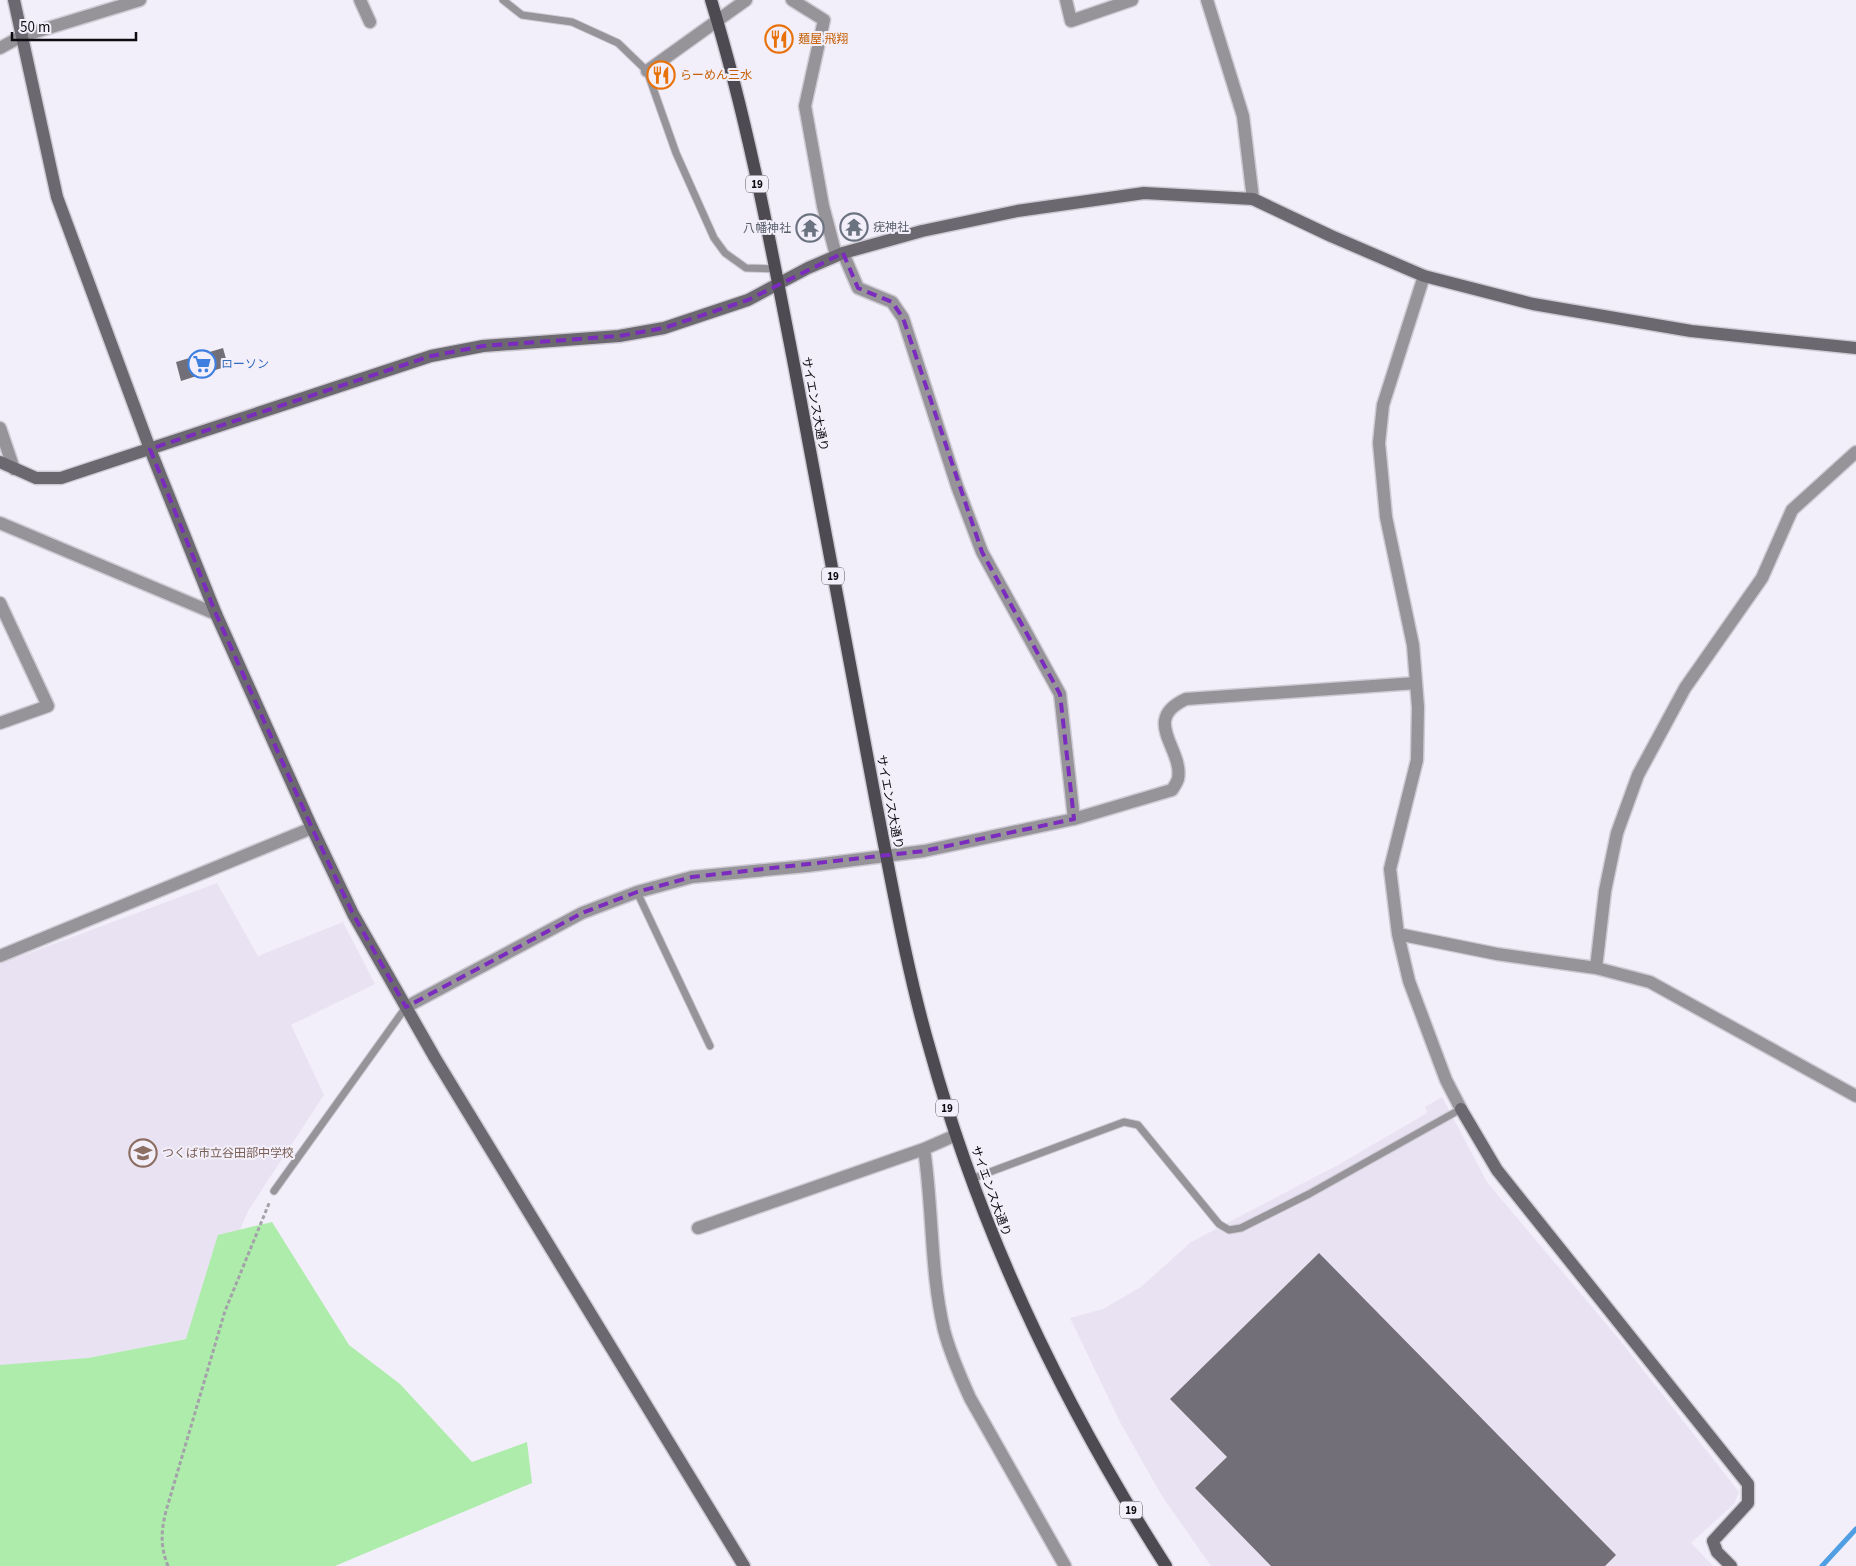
<svg xmlns="http://www.w3.org/2000/svg" width="1856" height="1566" font-family="'Source Sans 3','Noto Sans JP',sans-serif">
	<rect width="100%" height="100%" fill="#f3effa"/>
	<!-- built -->
	<path fill="#e8e2f2" d="M217 883 258 956 343 922 375 984 291 1025 324 1095 248 1211 195 1337 46 1366 0 1386V964Z
		M1442 1097 1487 1182 1618 1338 1739 1492 1734 1504 1691 1543 1713 1566H1211L1162 1496 1120 1422 1070 1318 1103 1309 1141 1287 1191 1242 1338 1165 1427 1113 1425 1107Z"/>
	<!-- green -->
	<path fill="#adecaa" d="M272 1222 349 1345 400 1384 472 1462 527 1442 532 1483 335 1566H0V1365L88 1358 186 1339 218 1235Z"/>
	<g fill="none" stroke-linecap="round" stroke-linejoin="round">
		<!-- stream -->
		<path stroke="#4f9fe2" stroke-width="5" d="M1822 1566 1856 1529"/>
	</g>
	<!-- building -->
	<path fill="#736f78" d="M223 348 228 366 181 381 176 362Z
		M1319 1253 1616 1555 1605 1566H1271L1195 1488 1227 1457 1170 1399Z"/>
	<g fill="none" stroke-linecap="round" stroke-linejoin="round">
		<!-- lane casing -->
		<g stroke="#cecbd5" stroke-width="9">
			<path id="lane" d="M503 0 522 15 572 22 618 43 647 71 676 153 714 238 725 253 746 268 776 269
				M637 892 710 1046
				M971 1179 1124 1122 1138 1125 1219 1224 1229 1230 1241 1228 1309 1194 1461 1109
				M274 1191 406 1007"/>
		</g>
		<!-- street casing -->
		<g stroke="#cecbd5" stroke-width="15">
			<path id="street" d="M360 0 370 22
				M792 0 824 20 805 106 823 206 836 255
				M1066 0 1071 21 1132 0
				M1207 0 1243 116 1253 199
				M0 48 22 36 140 0
				M647 71 746 0
				M843 253 858 288 892 302 903 318 957 486 982 552 1060 694 1074 819
				M1424 276 1383 405 1379 443 1386 517 1413 645 1418 707 1417 760 1390 869 1398 934 1409 981 1446 1080 1461 1109
				M0 428 14 469
				M0 523 216 614
				M0 603 48 706 0 723
				M1398 934 1497 954 1596 968 1650 982 1856 1096
				M0 956 312 828
				M1596 968 1605 891 1617 833 1638 775 1685 688 1762 578 1792 510 1856 452
				M406 1007 582 913 637 892 692 877 807 866 924 851 1074 819 1172 790C1174 787 1177 782 1178 779 1184 749 1140 720 1186 699L1416 683
				M924 1149C933 1208 930 1271 944 1330 950 1353 960 1376 970 1398L1065 1566
				M698 1228 924 1149 956 1135"/>
		</g>
		<!-- secondary casing -->
		<g stroke="#cecbd5" stroke-width="15">
			<path id="secondary" d="M14 0 57 197 150 449 216 614 312 828 353 914 435 1058 744 1566
				M0 462 36 478H61L431 356 483 346 619 336 664 328 748 300 808 268 843 253 922 231 1017 211 1144 193 1253 199 1331 236 1424 276 1533 304 1691 331 1856 348
				M1461 1109 1497 1170 1748 1484V1503L1713 1541 1717 1552 1731 1566"/>
		</g>
		<!-- primary casing -->
		<g stroke="#cecbd5" stroke-width="15">
			<path id="primary" d="M711 0C748 121 771 246 795 370 822 516 849 662 877 808 893 889 907 971 930 1050 981 1235 1063 1405 1166 1566"/>
		</g>
		<!-- path -->
		<path stroke="#a5a1aa" stroke-width="3" stroke-dasharray="4 2.5" stroke-linecap="butt" d="M168 1566C160 1546 161 1531 166 1511L225 1311 270 1201"/>
		<!-- lane -->
		<use href="#lane" stroke="#969499" stroke-width="7"/>
		<!-- street -->
		<use href="#street" stroke="#969499" stroke-width="12"/>
		<!-- secondary -->
		<use href="#secondary" stroke="#6b686f" stroke-width="12"/>
		<!-- primary -->
		<use href="#primary" stroke="#4d4a51" stroke-width="12"/>
	</g>
	<!-- marked area -->
	<path fill="none" stroke="#7b2cbf" stroke-width="4" stroke-dasharray="10 6" stroke-linejoin="round" d="M843 253 858 288 892 302 903 318 982 552 1060 694 1074 819 924 851 692 877 637 892 582 913 406 1007 353 914 312 828 216 614 150 449 431 356 483 346 619 336 664 328 748 300Z"/>
	<!-- icons -->
	<defs>
		<g id="restaurant-ring" transform="scale(1.4375)"><circle r="9.5" fill="#f3effa" stroke="#e8710a" stroke-width="1.5"/><path d="M-5-6h1v4h1v-4h1v4h1v-4h1v5L-1.5 .5V6h-2V.5L-5-1ZM5-6V6H3V1.5H1.5Q1.5-4 5-6Z" fill="#e8710a"/></g>
		<g id="temple-ring" transform="scale(1.4375)"><circle r="9.5" fill="#f3effa" stroke="#6b7280" stroke-width="1.5"/><path d="M0-6L5-2H3V0L6.5 2.5H4V6H1.5V3h-3V6H-4V2.5H-6.5L-3 0V-2H-5Z" fill="#6b7280"/></g>
		<g id="supermarket-ring" transform="scale(1.4375)"><circle r="9.5" fill="#f3effa" stroke="#3f7fe0" stroke-width="1.5"/><path d="M-6-5.5h2.5l.6 2H6L4.5 2H-2.5L-4.4-4H-6ZM-1.5 3.2a1.3 1.3 0 1 0 .1 0ZM3 3.2a1.3 1.3 0 1 0 .1 0Z" fill="#3f7fe0"/></g>
		<g id="school-ring" transform="scale(1.4375)"><circle r="9.5" fill="#f3effa" stroke="#8d6e63" stroke-width="1.5"/><path d="M0-5L7-2L0 1L-7-2ZM-4 1L0 2.5L4 1V4Q0 6-4 4Z" fill="#8d6e63"/></g>
	</defs>
	<g fill-rule="evenodd">
		<use href="#restaurant-ring" x="779" y="39"/>
		<use href="#restaurant-ring" x="661" y="75"/>
		<use href="#temple-ring" x="854" y="227"/>
		<use href="#temple-ring" x="810" y="228"/>
		<use href="#supermarket-ring" x="202" y="364"/>
		<use href="#school-ring" x="143" y="1153"/>
	</g>
	<g text-anchor="middle" stroke-width="4" stroke-linejoin="round" paint-order="stroke">
		<!-- shield labels -->
		<g fill="#f3effa" stroke="#535056" stroke-width="1">
			<rect x="746" y="175.5" width="22" height="17" rx="4"/>
			<rect x="822" y="567.5" width="22" height="17" rx="4"/>
			<rect x="936" y="1099.5" width="22" height="17" rx="4"/>
			<rect x="1120" y="1501.5" width="22" height="17" rx="4"/>
		</g>
		<g font-size="11" font-weight="bold" fill="#0e0c10">
			<text x="757" y="188">19</text>
			<text x="833" y="580">19</text>
			<text x="947" y="1112">19</text>
			<text x="1131" y="1514">19</text>
		</g>
		<!-- food labels -->
		<g font-size="12" fill="#c56008" stroke="#f3effa" text-anchor="start">
			<text x="798" y="43">麺屋 飛翔</text>
			<text x="680" y="79">らーめん三水</text>
		</g>
		<!-- worship labels -->
		<g font-size="12" fill="#5b616d" stroke="#f3effa" text-anchor="start">
			<text x="873" y="231">疣神社</text>
			<text x="791" y="232" text-anchor="end">八幡神社</text>
		</g>
		<!-- shop labels -->
		<g font-size="12" fill="#366cbe" stroke="#f3effa" text-anchor="start">
			<text x="221" y="368">ローソン</text>
		</g>
		<!-- street labels -->
		<g font-size="12" fill="#0e0c10" stroke="#f3effa">
			<text transform="translate(815 404) rotate(79)" y="4">サイエンス大通り</text>
			<text transform="translate(890 802) rotate(79)" y="4">サイエンス大通り</text>
			<text transform="translate(991 1191) rotate(70)" y="4">サイエンス大通り</text>
		</g>
		<!-- education labels -->
		<g font-size="12" fill="#785e54" stroke="#f3effa" text-anchor="start">
			<text x="162" y="1157">つくば市立谷田部中学校</text>
		</g>
	</g>
	<!-- scale -->
	<path d="M12 32v8h124v-8" fill="none" stroke="#0e0c10" stroke-width="2.5"/>
	<text x="20" y="32" font-size="15" fill="#0e0c10" stroke="#f3effa" stroke-width="4" paint-order="stroke">50 m</text>
</svg>
